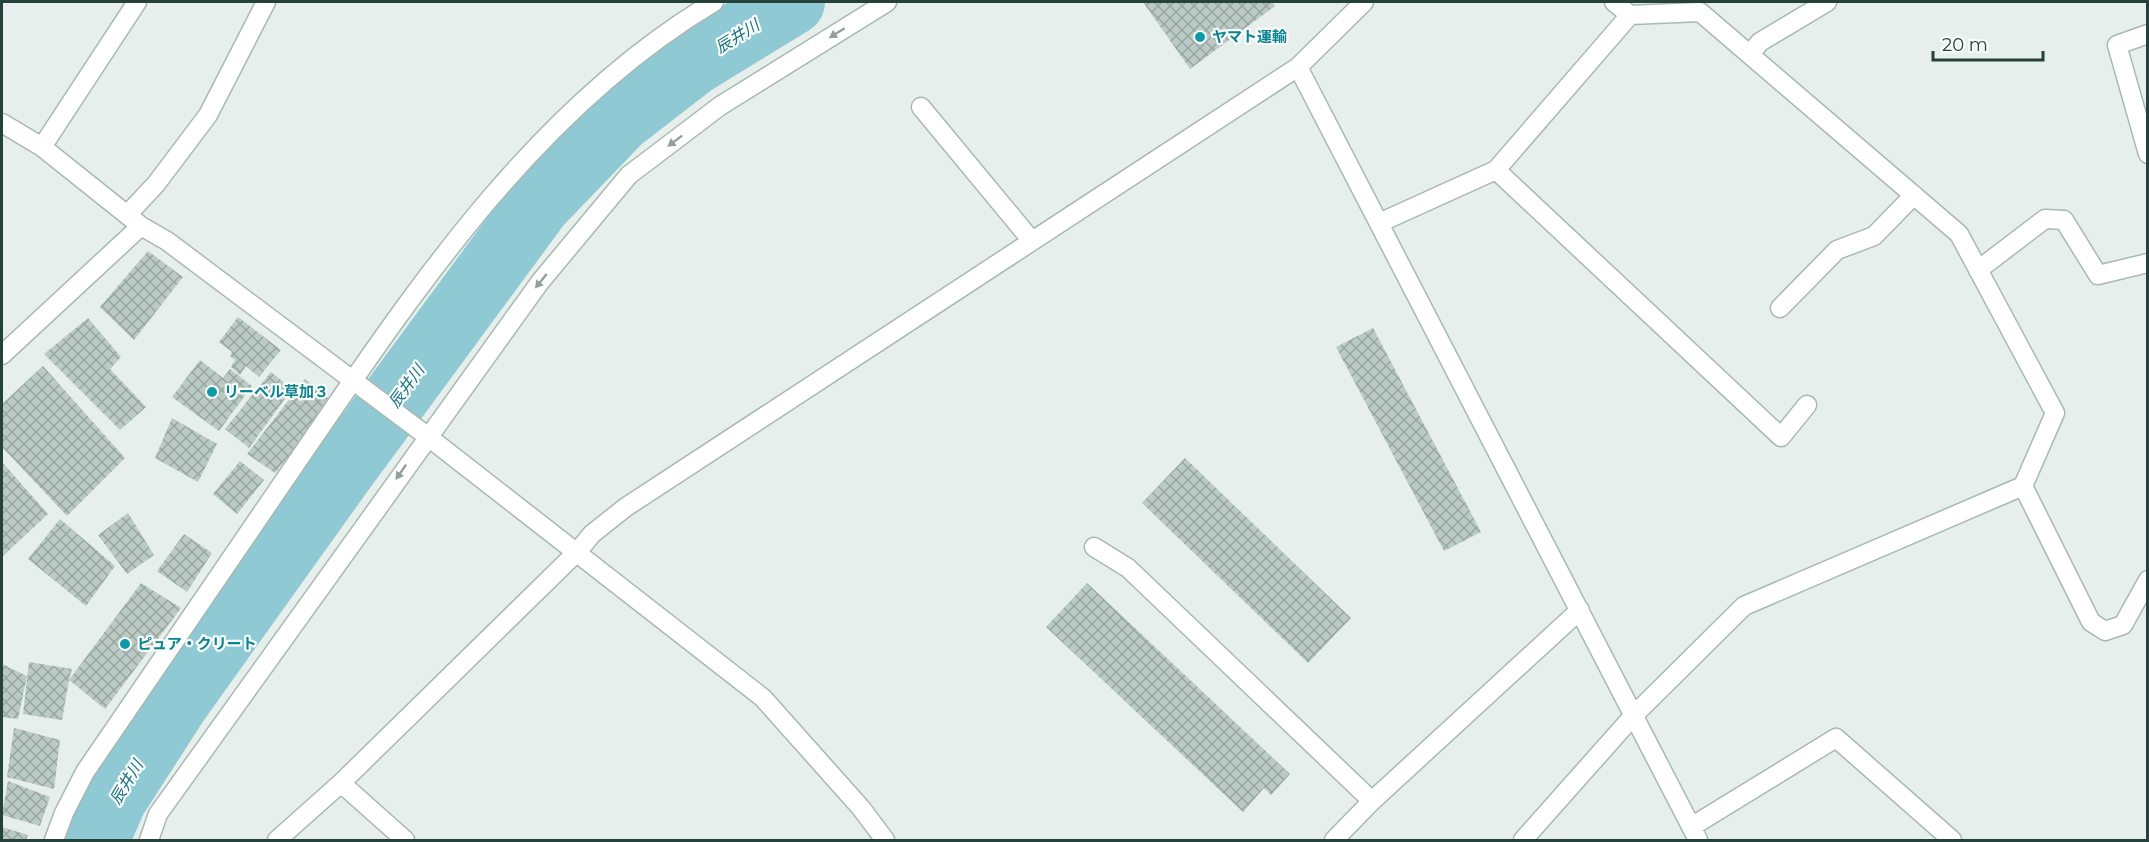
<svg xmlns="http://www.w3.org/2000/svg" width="2149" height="842" font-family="Montserrat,'Noto Sans JP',sans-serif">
	<defs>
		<pattern id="building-cross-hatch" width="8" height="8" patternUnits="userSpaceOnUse" patternTransform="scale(1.5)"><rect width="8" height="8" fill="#bbcac4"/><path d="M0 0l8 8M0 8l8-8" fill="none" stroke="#98a6a0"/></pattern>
	</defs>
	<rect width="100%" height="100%" fill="#e6efeb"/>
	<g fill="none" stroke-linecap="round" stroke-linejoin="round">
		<!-- river -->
		<path stroke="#8ec9d4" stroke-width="66" d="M96 840 114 799 177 701 340 473 539 203 619 120 694 62 792 2"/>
	</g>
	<!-- building -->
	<path fill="url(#building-cross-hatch)" d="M1143 2H1272L1275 6 1190 69Z
		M148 251 183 277 134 340 100 307Z
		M238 317 281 350 259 377 246 366 240 375 231 367 235 360 230 356 232 352 219 342Z
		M88 318 121 357 110 369 146 407 120 430 44 354Z
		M1373 328 1481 532 1444 551 1336 347Z
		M200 360 223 378 230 369 252 386 219 431 172 397Z
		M43 366 125 458 67 516 2 447V404Z
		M271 372 292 389 249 448 225 429Z
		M305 379 332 401 275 473 247 454Z
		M172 418 217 444 198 482 155 458Z
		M1185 458 1351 618 1308 663 1142 503Z
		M240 461 264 480 237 514 213 494Z
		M2 462 48 514 2 557Z
		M128 513 154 555 127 574 98 535Z
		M60 519 115 566 86 606 28 559Z
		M184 534 212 553 187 592 157 571Z
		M141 583 181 608 105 709 69 680 62 720 23 714 29 662 72 669 69 680Z
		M1087 583 1290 774 1271 795 1264 788 1243 812 1046 627Z
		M2 664 27 676 18 719 2 717Z
		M14 728 60 740 54 789 7 777Z
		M8 781 50 797 40 826 2 815Z
		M2 827 28 835 26 840H2Z"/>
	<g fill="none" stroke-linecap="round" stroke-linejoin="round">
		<!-- service casing -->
		<g stroke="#a8b8b2" stroke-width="21">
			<path id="service" d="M1496 170 1781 437 1807 405
				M1094 547 1128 568 1372 801"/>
		</g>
		<!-- minor casing -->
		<g stroke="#a8b8b2" stroke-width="21">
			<path id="minor" d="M1614 2 1630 15
				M2148 34 2117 45 2148 154
				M1751 53 1760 42 1827 2
				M1298 67 1698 840
				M921 107 1032 241
				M2 123 42 147 141 226 167 241 427 436 763 698 861 808 885 840
				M42 147 137 2
				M127 215 156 184 208 115 266 2
				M1379 223 1496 170 1630 15 1700 12 1959 234 2055 413 2023 486 2091 622 2105 631 2123 625 2148 580
				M1978 270 2045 219 2064 220 2098 275 2148 263
				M1780 308 1837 250 1874 236 1914 195
				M2 355 141 226
				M341 783 405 840
				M1691 827 1836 738 1952 840
				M54 840 64 813 85 772C157 666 229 561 301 456 416 288 536 108 714 2
				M149 840 158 814 540 282 629 175 720 106 887 2
				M277 840 341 783 578 551 592 534 626 507 1298 67 1364 2
				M1334 840 1372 801 1580 610
				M1523 840 1634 715 1744 606 2023 486"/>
		</g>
		<!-- service -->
		<use href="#service" stroke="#fff" stroke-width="18"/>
		<!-- minor -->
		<use href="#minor" stroke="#fff" stroke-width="18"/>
	</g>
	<!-- one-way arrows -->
	<defs><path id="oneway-solid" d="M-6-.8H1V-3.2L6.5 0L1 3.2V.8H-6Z" transform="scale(1.5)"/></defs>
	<g fill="#92a09c">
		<use href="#oneway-solid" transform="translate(837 33) rotate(148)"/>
		<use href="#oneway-solid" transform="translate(675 141) rotate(143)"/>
		<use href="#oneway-solid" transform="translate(541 281) rotate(129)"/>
		<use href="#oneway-solid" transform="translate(401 472) rotate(125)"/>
	</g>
	<!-- markers -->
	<g fill="#0f9aa8" stroke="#f7fbf9" stroke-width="2">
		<circle cx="1200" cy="37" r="6"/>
		<circle cx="212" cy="392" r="6"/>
		<circle cx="125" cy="644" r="6"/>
	</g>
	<g text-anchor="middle" stroke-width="4.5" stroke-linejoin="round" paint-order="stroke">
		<!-- culture labels -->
		<g font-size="15" font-weight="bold" fill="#0d838f" stroke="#f7fbf9" text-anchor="start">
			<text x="1212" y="42">ヤマト運輸</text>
			<text x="224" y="397">リーベル草加３</text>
			<text x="137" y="649">ピュア・クリート</text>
		</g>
		<!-- water labels -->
		<g font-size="16" font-style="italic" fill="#1c6f80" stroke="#f7fbf9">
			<text transform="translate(737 36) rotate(-32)" y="6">辰井川</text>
			<text transform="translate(406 386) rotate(-54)" y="6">辰井川</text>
			<text transform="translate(126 782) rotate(-59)" y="6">辰井川</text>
		</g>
	</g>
	<!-- border -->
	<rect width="2149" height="842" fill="none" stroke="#24423a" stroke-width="6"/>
	<!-- scale -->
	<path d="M1933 51v9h110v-9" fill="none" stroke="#24423a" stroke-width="3"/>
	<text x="1942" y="51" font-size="18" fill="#24423a" stroke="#f7fbf9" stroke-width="4.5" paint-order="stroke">20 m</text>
</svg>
